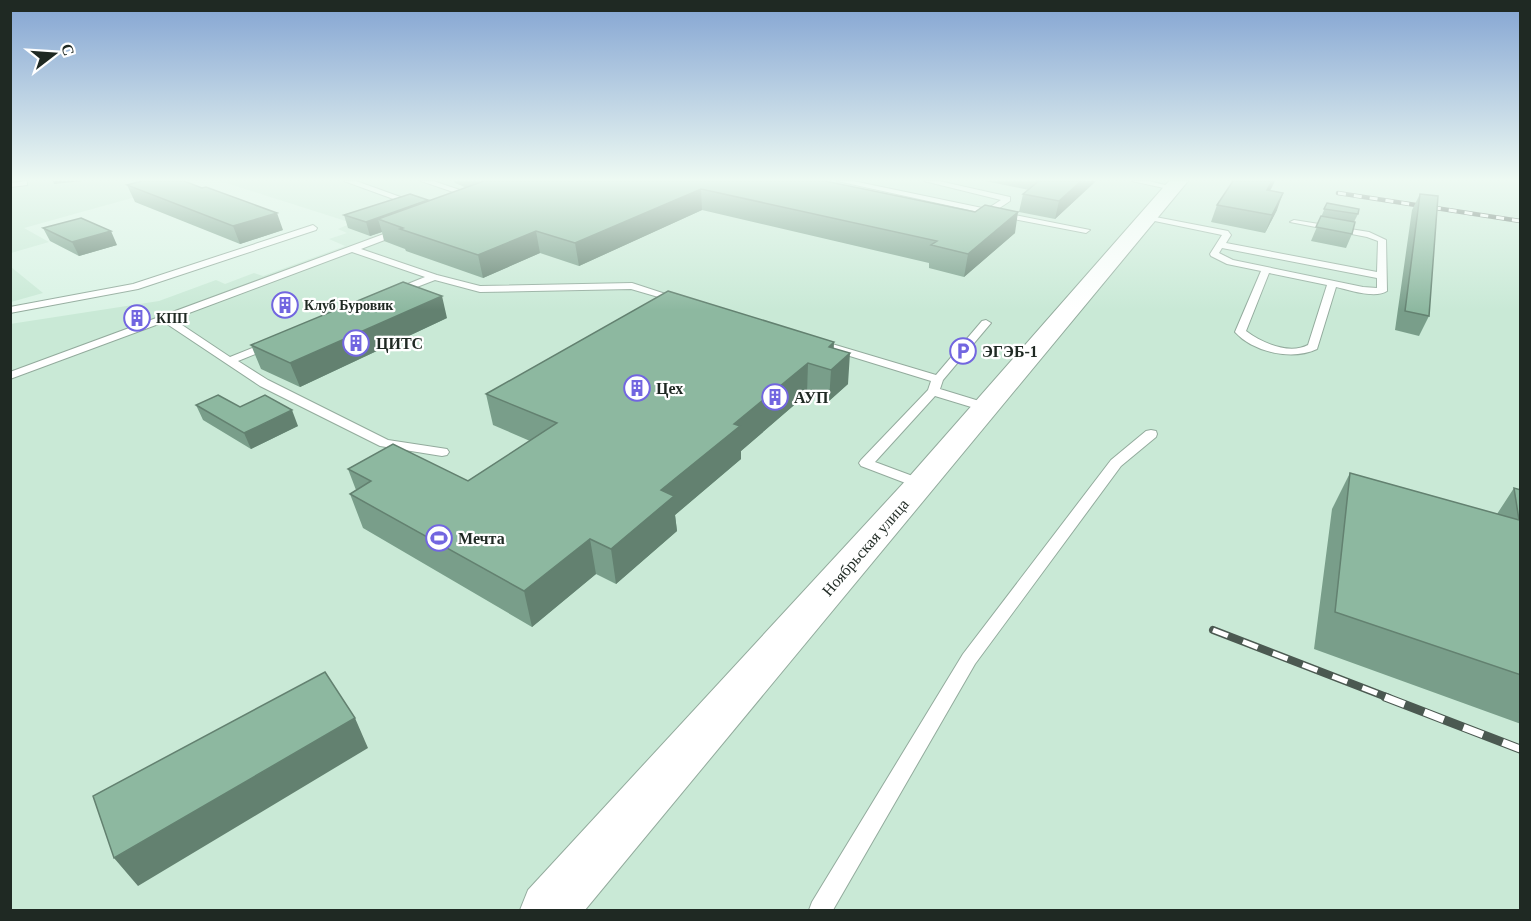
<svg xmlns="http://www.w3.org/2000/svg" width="1531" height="921" font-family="Georgia,serif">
	<rect width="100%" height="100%" fill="#daf3e5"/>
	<!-- built -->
	<path fill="#c9e9d6" d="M11 181H193L24 228 49 242 11 253Z
		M220 181H1520V910H11L10 324 159 301 216 280 225 284 254 273 263 276 345 246 329 239 347 233 338 229 352 223Z
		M10 267H11L43 293 11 302Z"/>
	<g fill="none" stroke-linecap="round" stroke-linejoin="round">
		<!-- lane casing -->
		<g stroke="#93ab9d" stroke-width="2">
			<path id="lane" d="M27 181V185L10 187V183Z
				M344 181H356L417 203 410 205Z
				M421 181H433L478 196 471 198Z
				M837 181H853L987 209 1001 200 924 181H939L1010 197V201L995 211 1090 230 1086 233 988 214Z
				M1132 181H1149L1177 188 1173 190Z
				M1145 215 1228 231 1231 235 1226 243 1377 272 1378 241 1367 237 1290 222 1294 220 1369 232 1386 240 1387 291C1375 299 1350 290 1336 287L1317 349C1292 361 1253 352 1235 332L1261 271 1227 264 1211 256 1210 254 1222 235 1145 219ZM1222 248 1377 278V288L1363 287 1233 260 1219 253ZM1269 273 1327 285 1308 345C1289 355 1262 343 1246 331Z
				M313 225 317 228 316 230 138 289 10 313V307L133 284Z
				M400 228 404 231 403 233 361 249 437 275 480 286 632 283 684 300 679 303 631 289 480 292 435 280 396 295 391 292 393 290 425 277 352 252 173 319 230 357 267 342H275V346L238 361 268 380 388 440 447 449 449 452 447 455 442 456 380 446 260 386 164 322 10 379V372Z
				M986 320 991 323 943 380 940 389 989 404 991 407 989 410H981L935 396 875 462 926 481 928 484 926 487H916L861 466 859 463 861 460 928 390 931 381 814 345V341H822L936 375 982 321Z
				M1151 430 1156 431 1157 434 1156 437 1121 466 975 664 833 910H809L812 902 963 654 1111 460 1146 431Z"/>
		</g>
		<!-- secondary casing -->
		<g stroke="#93ab9d" stroke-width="2">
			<path id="secondary" d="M1169 181H1188L585 910H520L528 890 909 477Z"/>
		</g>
		<!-- lane -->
		<use href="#lane" fill="#fff" fill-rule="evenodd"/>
		<!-- secondary -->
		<use href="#secondary" fill="#fff" fill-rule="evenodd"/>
		<!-- rail-far2 casing -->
		<g stroke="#4b5951" stroke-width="4.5">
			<path id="rail-far2" d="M1338 193 1520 221"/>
		</g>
		<!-- rail-far1 casing -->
		<g stroke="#4b5951" stroke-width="8">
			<path id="rail-far1" d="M1213 630 1389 698"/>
		</g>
		<!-- rail casing -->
		<g stroke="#4b5951" stroke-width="9">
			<path id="rail" d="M1385 697 1520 749"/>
		</g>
		<!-- rail-far2 -->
		<use href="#rail-far2" stroke="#fff" stroke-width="3" stroke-dasharray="8" stroke-linecap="butt"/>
		<!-- rail-far1 -->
		<use href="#rail-far1" stroke="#fff" stroke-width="5" stroke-dasharray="16" stroke-linecap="butt"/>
		<!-- rail -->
		<use href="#rail" stroke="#fff" stroke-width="7" stroke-dasharray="21" stroke-linecap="butt"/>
	</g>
	<!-- wall -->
	<path fill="#799e8a" d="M454 181H825L1015 233 964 277 929 268V263L702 210 579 266 540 253 483 278 406 251 405 249 384 241 382 232 370 236 348 228 344 215 428 200 429 201 467 188 455 183Z
		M985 181H1096L1055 219 1019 212 1023 194 1029 190Z
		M127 185 283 230 240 244 135 202Z
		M1270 191 1277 210 1265 233 1211 222 1217 205Z
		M1420 194 1429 316 1419 336 1395 330 1412 210Z
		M1327 203 1358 214 1354 222 1352 234 1346 248 1311 241Z
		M43 228 117 245 79 256 50 241Z
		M447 318 300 387 261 369 251 345Z
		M834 348 848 384 829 401 807 394 741 451V459L675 515 677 531 616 584 596 574 532 627 363 528 350 494 356 490 348 469 468 481 530 441 493 425 486 394Z
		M196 405 240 407 298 426 251 449 203 420Z
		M1350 473 1497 514 1514 488 1521 490V724L1314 649 1332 509Z
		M1521 789V809L1519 791Z"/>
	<!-- shaded-wall -->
	<path fill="#638170" d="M53 181H82L54 184Z
		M1081 181H1096L1055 219 1059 201Z
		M1272 181H1275L1262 207 1267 190Z
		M701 189 702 210 579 266 575 243Z
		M1283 193 1277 210 1265 233 1272 215Z
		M428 200 431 213 378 219 382 232 370 236 366 222Z
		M1018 212 1015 233 964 277 968 254Z
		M277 213 283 230 240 244 233 226Z
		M111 231 117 245 79 256 72 242Z
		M536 231 540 253 483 278 478 255Z
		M442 296 447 318 300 387 290 363Z
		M834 342 833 368 850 353 848 384 829 401 831 370 829 347Z
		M808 363 807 394 741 451V459L675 515 677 531 616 584 611 549 661 490 734 424Z
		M292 410 298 426 251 449 244 433Z
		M590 539 596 574 532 627 524 591Z
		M355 718 368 748 138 886 114 858Z"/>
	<!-- building -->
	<path fill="#8db8a0" stroke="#638170" stroke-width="1.5" d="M142 181H184L202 188 206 187 277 213 233 226 127 185Z
		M484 181H825L975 212 985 205 1018 212 968 254 931 245 937 241 701 189 575 243 536 231 478 255 400 229 403 228 378 219Z
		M1039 181H1081L1059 201 1023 194Z
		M1233 181H1272L1267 190 1283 193 1272 215 1217 205Z
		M410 194 428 200 366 222 344 215Z
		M1420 194 1438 196 1429 316 1405 311Z
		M1327 203 1359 209 1358 214 1324 209Z
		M1321 216 1355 222 1352 234 1316 227Z
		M81 218 111 231 72 242 43 228Z
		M403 282 442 296 290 363 251 345Z
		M668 291 834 342 829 347 850 353 831 370 808 363 734 424 740 426 661 490 674 496 611 549 590 539 524 591 350 494 371 481 348 469 393 444 468 481 557 423 486 394Z
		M218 395 240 407 265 395 292 410 244 433 196 405Z
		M1350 473 1519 520 1514 488 1521 490V675L1335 612Z
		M325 672 355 718 114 858 93 796Z"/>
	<!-- sky -->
	<linearGradient id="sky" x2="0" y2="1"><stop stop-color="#83a4d2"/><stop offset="0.58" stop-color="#eefaf3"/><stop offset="1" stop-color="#eefaf3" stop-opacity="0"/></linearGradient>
	<rect width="1531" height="310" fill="url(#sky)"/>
	<!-- icons -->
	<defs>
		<g id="building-ring" transform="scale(1.35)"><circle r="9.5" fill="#fff" stroke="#7266e0" stroke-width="1.5"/><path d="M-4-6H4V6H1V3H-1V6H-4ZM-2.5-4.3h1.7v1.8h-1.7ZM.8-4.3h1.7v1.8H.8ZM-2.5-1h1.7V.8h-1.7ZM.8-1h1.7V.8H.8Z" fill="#7266e0"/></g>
		<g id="parking-ring" transform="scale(1.35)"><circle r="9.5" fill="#fff" stroke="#7266e0" stroke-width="1.5"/><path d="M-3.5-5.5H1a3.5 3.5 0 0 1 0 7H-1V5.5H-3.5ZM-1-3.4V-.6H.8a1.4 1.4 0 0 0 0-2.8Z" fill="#7266e0"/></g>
		<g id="stadium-ring" transform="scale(1.35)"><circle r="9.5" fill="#fff" stroke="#7266e0" stroke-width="1.5"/><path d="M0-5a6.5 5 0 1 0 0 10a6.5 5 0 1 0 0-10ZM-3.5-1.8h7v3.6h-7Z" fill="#7266e0"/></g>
	</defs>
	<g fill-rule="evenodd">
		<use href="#building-ring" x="285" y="305"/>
		<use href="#building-ring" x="137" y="318"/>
		<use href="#building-ring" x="356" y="343"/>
		<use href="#parking-ring" x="963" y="351"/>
		<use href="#building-ring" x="637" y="388"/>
		<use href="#building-ring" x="775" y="397"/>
		<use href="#stadium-ring" x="439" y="538"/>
	</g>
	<g text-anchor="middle" stroke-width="4.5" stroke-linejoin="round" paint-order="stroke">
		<!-- far-poi labels -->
		<g font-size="14" font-weight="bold" fill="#1f2923" stroke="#fff" text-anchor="start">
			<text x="304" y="310">Клуб Буровик</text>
			<text x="156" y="323">КПП</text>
		</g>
		<!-- poi labels -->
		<g font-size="16" font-weight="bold" fill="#1f2923" stroke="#fff" text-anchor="start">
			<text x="376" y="349">ЦИТС</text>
			<text x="982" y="357">ЭГЭБ-1</text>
			<text x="656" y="394">Цех</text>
			<text x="794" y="403">АУП</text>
			<text x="458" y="544">Мечта</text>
		</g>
		<!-- street labels -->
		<g font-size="16" fill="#1f2923" stroke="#fff">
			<text transform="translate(865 547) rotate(-49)" y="6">Ноябрьская улица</text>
		</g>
	</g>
	<!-- border -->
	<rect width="1531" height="921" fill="none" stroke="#1f2923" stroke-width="24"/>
	<!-- north arrow -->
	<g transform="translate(54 54) rotate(73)" stroke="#ffffff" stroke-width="4.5" paint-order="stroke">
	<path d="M0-4.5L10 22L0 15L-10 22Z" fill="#1f2923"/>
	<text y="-9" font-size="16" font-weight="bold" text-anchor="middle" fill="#1f2923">С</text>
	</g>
</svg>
